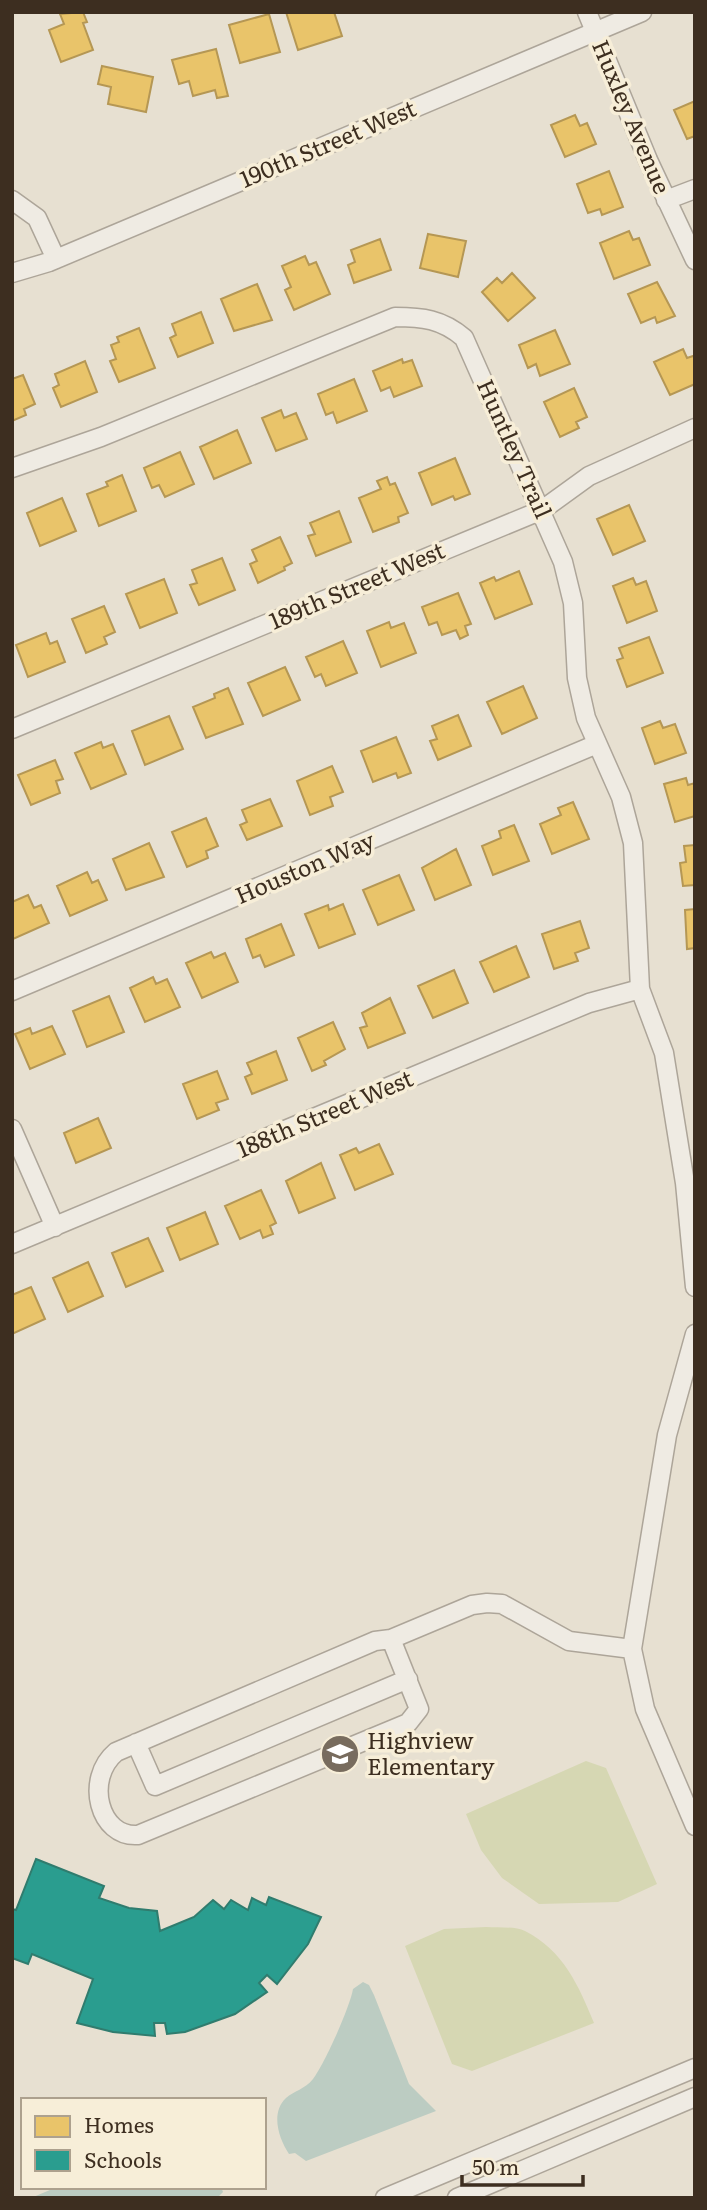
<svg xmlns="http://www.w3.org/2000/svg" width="707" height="2210" font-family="Literata,serif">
	<rect width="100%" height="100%" fill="#e7e0d1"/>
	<!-- green -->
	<path fill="#d6d7b3" d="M586 1761 606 1768 657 1884 618 1902 539 1904 502 1878 481 1850 466 1814Z
		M486 1927C497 1928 515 1926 525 1931 563 1950 579 1986 594 2023L472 2071 452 2064 405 1946 444 1929Z"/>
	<!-- water -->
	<path fill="#bcccc2" d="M363 1982 369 1985 374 1995 409 2084 436 2111 306 2161 295 2153 289 2154C279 2139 270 2113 286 2098 294 2091 305 2089 313 2079 324 2065 350 2007 353 1989Z
		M57 2187 120 2190 221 2187 223 2192 217 2198H31Z"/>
	<!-- homes -->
	<path fill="#e9c46a" stroke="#b59754" stroke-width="2" d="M83 12 87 22 83 23 93 50 61 62 49 30 64 24 60 14Z
		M286 12H334L342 36 298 50Z
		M269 14 280 52 240 63 229 25Z
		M216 49 228 96 217 98 215 90 193 96 189 81 179 84 172 60Z
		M102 66 153 77 146 112 108 104 111 87 98 84Z
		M695 101V136L687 139 674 110Z
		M575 115 580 126 587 123 596 144 565 157 551 125Z
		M609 171 623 207 602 215 600 209 588 213 577 184Z
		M629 231 633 240 639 238 650 265 614 279 600 243Z
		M428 234 466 241 458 277 420 268Z
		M380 239 391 270 354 283 348 265 355 262 351 250Z
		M305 256 309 265 316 262 330 294 294 310 285 290 291 287 282 266Z
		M512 273 535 298 508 321 482 292 497 278 502 283Z
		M657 282 675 316 657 323 655 317 641 323 628 294Z
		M257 284 272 320 234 331 221 299Z
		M201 312 213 343 178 357 170 338 176 335 172 324Z
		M139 328 155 368 119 382 110 361 116 359 111 345 119 342 117 337Z
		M555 330 570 364 540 376 536 364 528 368 519 345Z
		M683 349 687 358 693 356 695 359V384L670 395 654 362Z
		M402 359 403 363 412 360 422 386 394 397 390 387 381 391 373 371Z
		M85 361 97 392 61 407 53 388 59 385 55 374Z
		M23 375 35 404 24 409 26 415 12 421V379Z
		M354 379 367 411 337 423 333 412 326 415 318 394Z
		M574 388 587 417 576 422 579 428 560 437 544 402Z
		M281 410 284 418 296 413 307 439 276 451 262 418Z
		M237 430 251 463 214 479 200 447Z
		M180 452 194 484 165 497 159 485 152 488 144 468Z
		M455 458 470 494 455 500 453 496 432 505 419 473Z
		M122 475 136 511 99 526 87 494 108 486 106 482Z
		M387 477 390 485 395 483 408 513 398 517 399 522 373 532 359 498 381 489 377 481Z
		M62 498 76 531 40 546 27 513Z
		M629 505 645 541 613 555 597 519Z
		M339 511 351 542 316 556 308 536 315 534 310 523Z
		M280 537 292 563 284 567 285 570 258 583 250 564 257 561 252 550Z
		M222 558 235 590 199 605 190 585 197 583 192 570Z
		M519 571 532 604 495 619 480 583 494 577 496 581Z
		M633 578 636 585 646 581 657 611 627 623 613 586Z
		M164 579 177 613 140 628 126 594Z
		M458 593 471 624 465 626 468 635 460 639 456 630 442 635 437 622 429 625 422 607Z
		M104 606 115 632 104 637 107 644 86 653 72 619Z
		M389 622 391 628 404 623 416 653 381 667 367 631Z
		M46 633 50 644 57 641 65 662 28 677 16 645Z
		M649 637 663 673 627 687 617 660 623 658 619 648Z
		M343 641 357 673 326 686 321 674 315 677 306 657Z
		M285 667 300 700 263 716 248 683Z
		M523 686 537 718 502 734 487 702Z
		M228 688 243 724 206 738 193 707 215 698 214 694Z
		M458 715 471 746 438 760 430 741 437 739 432 726Z
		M169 716 183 749 145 765 132 731Z
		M660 721 663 728 675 724 686 753 655 764 642 728Z
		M396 737 411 773 398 778 396 773 373 782 361 751Z
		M101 742 103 748 113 744 126 774 91 789 75 753Z
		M55 760 63 779 56 781 60 793 31 805 18 775Z
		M332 766 343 792 330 797 333 806 310 815 297 781Z
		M686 778 688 785 695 783V816L675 822 664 784Z
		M270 799 282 826 247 840 240 825 247 822 242 810Z
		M573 802 589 839 552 854 540 824 561 815 558 808Z
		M206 818 218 846 206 851 208 858 187 867 172 832Z
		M514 825 529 861 493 875 482 846 501 838 499 831Z
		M149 843 164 877 126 890 113 859Z
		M695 845V885L683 886 680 863 686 862 684 846Z
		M456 849 471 885 435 900 422 868Z
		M87 872 92 883 98 880 107 900 70 916 57 886Z
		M399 875 414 910 378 925 363 890Z
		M28 895 34 908 41 905 49 923 13 939 12 902Z
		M343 904 355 934 319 948 305 914 328 905 329 910Z
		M695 909V948L687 949 685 910Z
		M580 921 589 948 575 953 578 961 554 969 542 934Z
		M281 924 294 955 265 967 260 955 253 958 246 939Z
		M516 946 529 977 494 992 480 962Z
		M211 952 214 958 225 953 238 982 202 998 186 963Z
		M454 970 468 1003 433 1018 418 986Z
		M153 977 156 984 167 979 180 1007 145 1022 130 988Z
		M109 996 124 1032 87 1047 73 1011Z
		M390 998 405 1033 368 1048 360 1028 367 1026 362 1013Z
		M333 1022 345 1049 324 1061 326 1065 312 1071 298 1038Z
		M52 1026 65 1054 30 1069 15 1034 30 1028 32 1034Z
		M276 1051 287 1080 252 1094 245 1077 252 1074 247 1063Z
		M217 1071 228 1099 216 1103 219 1110 197 1119 183 1084Z
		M98 1118 111 1148 76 1163 64 1133Z
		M379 1144 393 1174 355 1190 340 1155 356 1148 359 1153Z
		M321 1163 335 1198 299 1213 286 1181Z
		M261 1190 276 1223 270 1226 273 1234 263 1238 260 1230 240 1239 225 1206Z
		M205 1212 218 1244 180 1260 167 1228Z
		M148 1238 163 1271 126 1287 112 1253Z
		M88 1262 103 1296 68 1312 53 1278Z
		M31 1287 45 1319 12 1334V1295Z"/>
	<!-- schools -->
	<path fill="#2a9d8f" stroke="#307c6e" stroke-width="2" d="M36 1859 104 1886 99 1898 129 1908 157 1911 160 1931 194 1917 213 1900 224 1909 231 1900 248 1910 252 1898 266 1905 269 1897 321 1917 308 1944 277 1984 267 1975 259 1983 267 1992 235 2014 185 2032 167 2034 165 2023H154L155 2036 113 2032 77 2023 93 1979 32 1954 28 1964 12 1958V1909L16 1910Z"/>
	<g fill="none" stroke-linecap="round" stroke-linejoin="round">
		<!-- minor casing -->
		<g stroke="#ada599" stroke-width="21">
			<path id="minor" d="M587 12 648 160 695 260
				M12 200 37 218 56 259
				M666 200 695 189
				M12 273 49 262 642 12
				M12 468 101 437 395 317C422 317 442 319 464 338L563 562 573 603 577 678 586 718 621 797 633 843 640 989 664 1053 685 1183 695 1287
				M12 729 542 510 589 476 695 428
				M12 991 597 744
				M12 1129 55 1227
				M12 1244 589 1003 640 989
				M695 1334 667 1435 632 1649 645 1709 695 1826
				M391 1639 419 1709 408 1723 138 1835C99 1838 84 1779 116 1752L375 1641 391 1639 472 1605 487 1603 502 1604 569 1641 632 1649
				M136 1743 155 1786 408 1679
				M385 2198 695 2068
				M457 2198 695 2097"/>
		</g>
		<!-- minor -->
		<use href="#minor" stroke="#efebe3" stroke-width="18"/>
	</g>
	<!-- icons -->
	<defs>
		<g id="school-disc" transform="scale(2.0125)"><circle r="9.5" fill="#786c5e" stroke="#f7eed8"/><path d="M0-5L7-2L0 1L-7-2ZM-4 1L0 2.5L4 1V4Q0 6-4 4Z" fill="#fff"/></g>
	</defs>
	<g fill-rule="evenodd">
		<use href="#school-disc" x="340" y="1754"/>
	</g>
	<g text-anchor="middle" stroke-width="7" stroke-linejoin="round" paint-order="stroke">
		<!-- street labels -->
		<g font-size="23" fill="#3d2e20" stroke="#f7eed8">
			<text transform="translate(631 117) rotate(67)" y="8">Huxley Avenue</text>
			<text transform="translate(328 144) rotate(-23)" y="8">190th Street West</text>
			<text transform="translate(514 449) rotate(66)" y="8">Huntley Trail</text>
			<text transform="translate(357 586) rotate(-23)" y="8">189th Street West</text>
			<text transform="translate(305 868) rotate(-23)" y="8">Houston Way</text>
			<text transform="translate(325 1114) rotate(-23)" y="8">188th Street West</text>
		</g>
		<!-- poi labels -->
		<g font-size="23" fill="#3d2e20" stroke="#f7eed8" text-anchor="start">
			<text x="367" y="1749">Highview<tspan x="367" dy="26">Elementary</tspan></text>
		</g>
	</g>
	<!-- border -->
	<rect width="707" height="2210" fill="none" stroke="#3d2e20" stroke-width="28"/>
	<!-- legend -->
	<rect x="21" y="2098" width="245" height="91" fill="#f7eed8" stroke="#ada18e" stroke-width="2"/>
	<rect x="35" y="2116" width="35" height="21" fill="#e9c46a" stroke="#ada18e" stroke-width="2"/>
	<text x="84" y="2133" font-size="21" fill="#3d2e20">Homes</text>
	<rect x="35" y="2150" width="35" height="21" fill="#2a9d8f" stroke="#ada18e" stroke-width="2"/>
	<text x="84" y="2168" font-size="21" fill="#3d2e20">Schools</text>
	<!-- scale -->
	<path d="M462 2175v10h121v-10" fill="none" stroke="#3d2e20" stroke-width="3.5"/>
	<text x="472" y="2175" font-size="21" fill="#3d2e20" stroke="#f7eed8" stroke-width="5" paint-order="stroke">50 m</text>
</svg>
